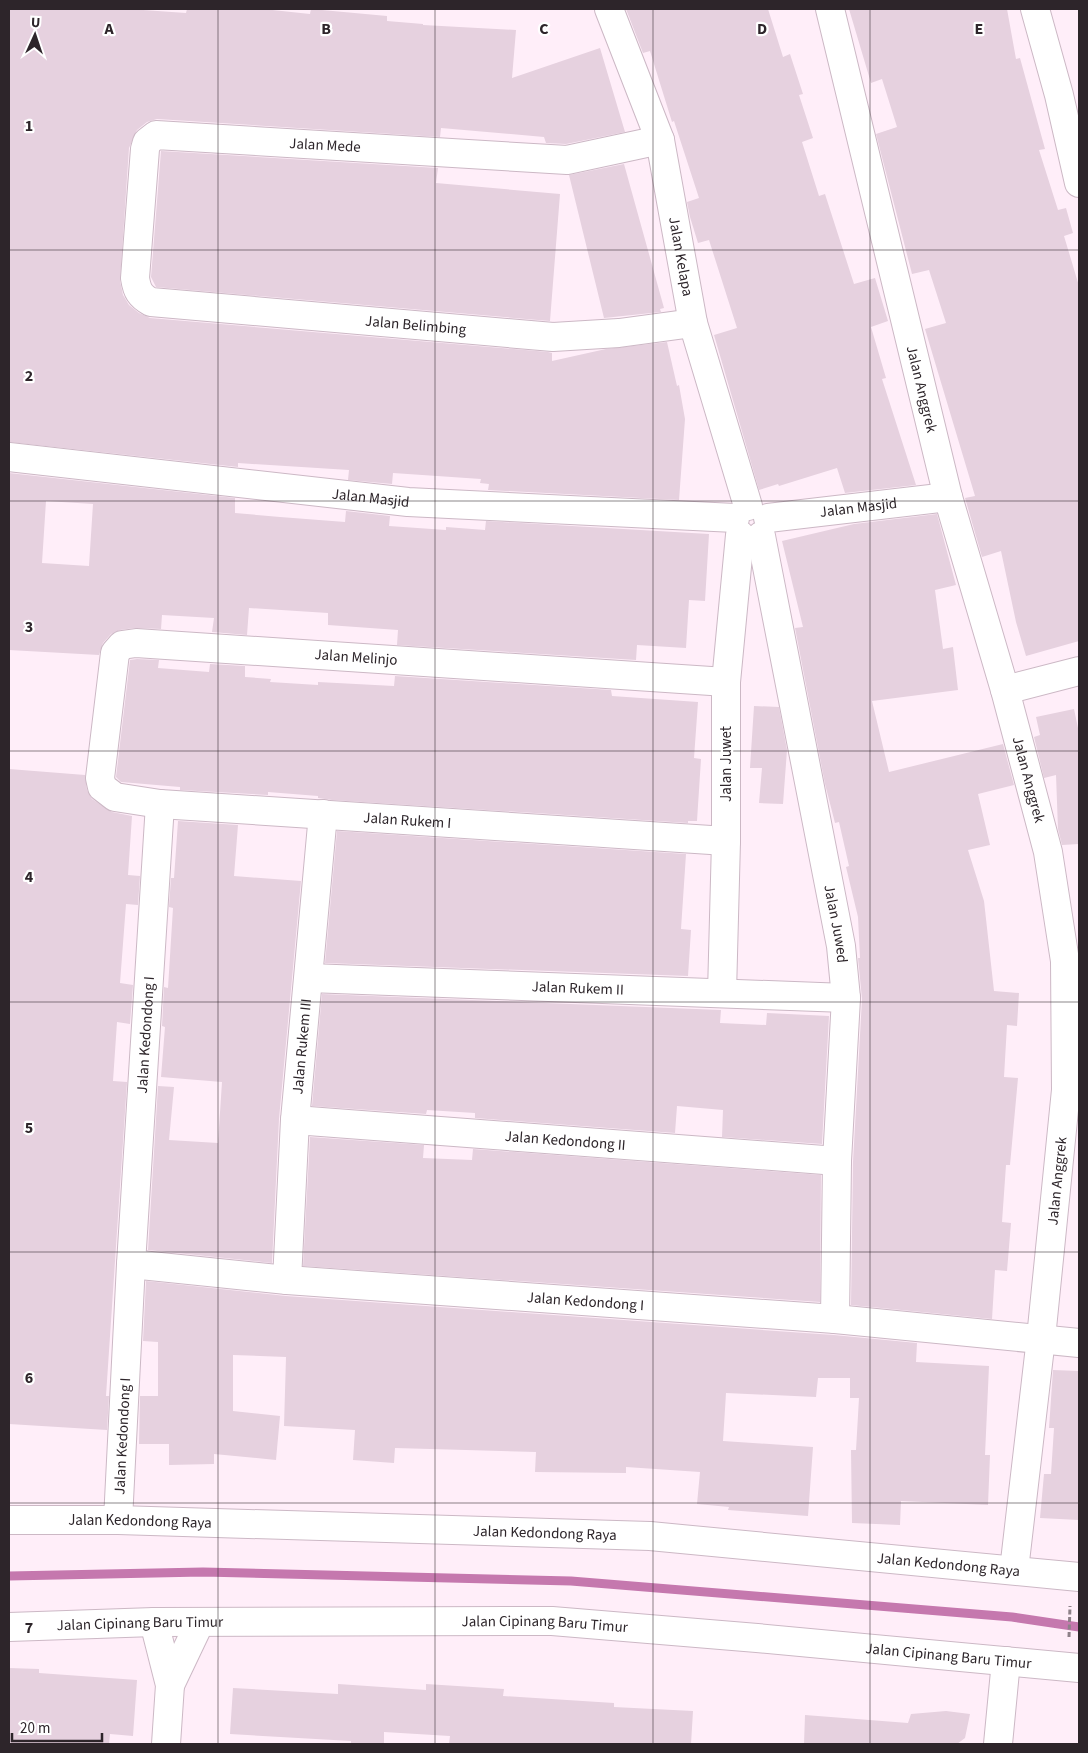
<svg xmlns="http://www.w3.org/2000/svg" width="1088" height="1753" font-family="'Source Sans 3',sans-serif">
	<rect width="100%" height="100%" fill="#ffeef9"/>
	<g fill="none" stroke-linecap="round" stroke-linejoin="round">
		<!-- stream -->
		<path stroke="#c578ae" stroke-width="9" d="M9 1576 203 1572 571 1581 1012 1617 1079 1627"/>
	</g>
	<!-- building -->
	<path fill="#e6d1df" fill-rule="evenodd" d="M9 9H129L186 13 187 9H263L310 14 311 9 387 16V21L423 24V25L516 30 512 78 600 48 625 132 566 144 546 143 544 137 441 128 440 137 157 119 147 122 137 130 129 148 120 281 123 295 129 305 139 313 150 318 548 352 552 353V361L606 349 667 342 677 386 679 385 685 419 679 500 488 490 489 484 480 483 481 479 393 473 392 484 348 480 349 470 238 463V467L9 442Z
		M626 9H768L783 57 790 54 803 94 799 95 813 138 802 142 819 196 825 194 854 284 875 278 888 321 871 327 886 378 882 379 916 485 845 493 837 468 779 486 778 484 759 490 714 335 737 328 709 240 698 243 690 217 687 202 699 198 674 121 672 122 650 51 643 53Z
		M849 9H1007L1016 59 1020 58 1045 149 1039 150 1058 210 1066 208 1073 233 1064 236 1079 286V641L1026 656 1016 622 1001 551 982 557 965 498 975 496 925 329 946 323 929 270 912 274 876 134 897 127 882 79 871 83Z
		M161 151 438 168 436 183 560 194 550 321 156 287 151 277Z
		M624 164 664 308 660 309 661 312 604 318 569 175Z
		M9 473 235 498V513L280 517 345 522 346 511 390 516 389 526 446 530V527L485 530 486 521 709 534 705 601 689 600 686 648 637 645 636 660 397 645 398 630 328 625V613L249 608 247 635 212 632 214 618 162 615 161 629 134 628 120 630 111 634 103 643 99 655 9 650ZM46 501 93 504 89 566 42 563Z
		M937 514 956 585 935 590 943 649 953 647 958 690 872 701 889 772 1003 744 1014 785 978 794 990 845 968 850 984 901 994 991 1019 993 1017 1026 1007 1025 1004 1077 1018 1078 1010 1165H1006L1002 1222 1011 1223 1007 1271 995 1270 992 1319 851 1305 853 1162 862 999 858 958H860L858 917 846 867 849 866 839 822 835 823 825 784 795 628 803 627 782 541 854 524Z
		M137 659 159 660 158 668 209 672 210 664 245 666V677L271 679 270 682 318 685V682L394 686 395 676 611 690 612 696 698 702 694 758 701 759 697 821H688V823L332 800 318 798V796L268 792V795L180 790V787L121 782 116 777 130 660Z
		M754 706 779 707 787 750 783 804 759 803 762 768H750Z
		M1074 709 1079 733V844L1062 845 1058 829 1056 775 1044 778 1034 737 1040 735 1036 717Z
		M9 769 85 775 87 790 92 799 112 812 132 816 128 875 140 876 138 905 126 904 120 983 133 985 130 1024 117 1022 113 1081 127 1082 106 1396H109L107 1430 9 1424Z
		M178 821 238 825 234 876 301 881 279 1119 272 1263 148 1250 158 1086 174 1087 169 1140 218 1143 222 1082 161 1077 165 1027 162 1026 164 987 168 988 173 908 169 907 171 878H174Z
		M337 831 686 854 681 929 691 930 688 976 325 963Z
		M322 994 721 1010 720 1023 766 1025 767 1013 829 1016 822 1144 722 1137 723 1110 677 1106 675 1133 475 1118V1113L427 1110 426 1114 312 1106Z
		M310 1137 424 1145 423 1158 472 1160 473 1149 821 1175 820 1302 303 1266Z
		M146 1281 286 1296 834 1335 917 1343 916 1362 989 1366 985 1455H990L988 1505 901 1501 900 1525 852 1523 851 1450H856L859 1398H850V1378H818L816 1397 726 1393 723 1441 813 1447 808 1516 728 1510 729 1507 697 1504 700 1472 626 1467V1473L535 1472 536 1452 395 1448 394 1463 353 1460 355 1430 284 1426 286 1357 233 1355V1411L280 1416 276 1460 214 1454V1464L169 1465V1444H139L140 1396H158V1342L143 1341Z
		M1053 1370 1079 1371V1520L1040 1518 1044 1474H1051L1054 1428H1049Z
		M9 1668 39 1669V1673L137 1680 133 1736 110 1734 109 1744H9Z
		M338 1684 426 1690V1684L504 1689 503 1696 614 1703V1707L693 1711 691 1744H449L450 1736 384 1732V1744H351V1741L230 1734 233 1688 338 1694Z
		M946 1711 970 1714 965 1738 957 1744H804L805 1715 908 1723 911 1714Z"/>
	<g fill="none" stroke-linecap="round" stroke-linejoin="round">
		<!-- minor casing -->
		<g stroke="#ccb8c5" stroke-width="30">
			<g id="minor">
				<path id="s1" d="M609 9 660 140 693 323 748 506"/>
				<path id="s2" d="M830 9 948 497 1005 690 1048 852 1065 961 1066 1090 1041 1338 1014 1570"/>
				<path d="M1035 9 1059 95 1079 183"/>
				<path id="s3" d="M660 140 567 160 156 135 147 142 145 149 135 278C137 291 140 296 151 302L553 337 619 333 693 323"/>
				<path id="s4" d="M9 457 408 502 735 518"/>
				<path id="s5" d="M768 518 948 497"/>
				<path id="s6" d="M761 536 841 946 846 998 837 1161 835 1319"/>
				<path id="s7" d="M726 682 136 643 122 645 115 653 100 778 102 787 115 797 160 804 726 841"/>
				<path d="M1005 690 1079 671"/>
				<path id="s8" d="M309 978 846 998"/>
				<path d="M722 993 726 841V682L740 535"/>
				<path id="s9" d="M295 1120 837 1161"/>
				<path id="s10" d="M131 1264 287 1280 835 1319 1079 1343"/>
				<path id="s11" d="M287 1280 295 1120 323 814"/>
				<path id="s12" d="M9 1520H118L650 1536 1079 1577"/>
				<path id="s13" d="M118 1520 131 1264 160 804"/>
				<path d="M154 1622 170 1685 166 1744"/>
				<path id="s14" d="M9 1627 154 1622 552 1621 757 1638 1079 1668"/>
				<path d="M170 1685 200 1622"/>
				<path d="M998 1744 1006 1661"/>
			</g>
		</g>
		<!-- path -->
		<path stroke="#8e8189" stroke-width="3" stroke-dasharray="5 2.5" stroke-linecap="butt" d="M1069 1637 1070 1606"/>
		<!-- minor -->
		<use href="#minor" stroke="#fff" stroke-width="28"/>
	</g>
	<!-- grid -->
	<path fill="none" stroke="#2d252a" stroke-width="1" stroke-opacity="0.55" d="M218 9V1744M435 9V1744M653 9V1744M870 9V1744M9 250H1079M9 501H1079M9 751H1079M9 1002H1079M9 1252H1079M9 1503H1079"/>
	<g text-anchor="middle" stroke-width="4.5" stroke-linejoin="round" paint-order="stroke">
		<!-- street labels -->
		<g font-size="15" fill="#2d252a" stroke="#fff">
			<text transform="translate(325 145) rotate(3)" y="5">Jalan Mede</text>
			<text dy="5" stroke="none"><textPath href="#s1" startOffset="259">Jalan Kelapa</textPath></text>
			<text dy="5" stroke="none"><textPath href="#s3" startOffset="951">Jalan Belimbing</textPath></text>
			<text dy="5" stroke="none"><textPath href="#s2" startOffset="391">Jalan Anggrek</textPath></text>
			<text dy="5" stroke="none"><textPath href="#s4" startOffset="364">Jalan Masjid</textPath></text>
			<text dy="5" stroke="none"><textPath href="#s5" startOffset="91">Jalan Masjid</textPath></text>
			<text transform="translate(356 657) rotate(4)" y="5">Jalan Melinjo</text>
			<text transform="translate(726 764) rotate(-90)" y="5">Jalan Juwet</text>
			<text dy="5" stroke="none"><textPath href="#s2" startOffset="796">Jalan Anggrek</textPath></text>
			<text dy="5" stroke="none"><textPath href="#s7" startOffset="1061">Jalan Rukem I</textPath></text>
			<text dy="5" stroke="none"><textPath href="#s6" startOffset="395">Jalan Juwed</textPath></text>
			<text dy="5" stroke="none"><textPath href="#s8" startOffset="269">Jalan Rukem II</textPath></text>
			<text dy="5" stroke="none"><textPath href="#s13" startOffset="486">Jalan Kedondong I</textPath></text>
			<text dy="5" stroke="none"><textPath href="#s11" startOffset="234">Jalan Rukem III</textPath></text>
			<text dy="5" stroke="none"><textPath href="#s9" startOffset="271">Jalan Kedondong II</textPath></text>
			<text transform="translate(1057 1181) rotate(-84)" y="5">Jalan Anggrek</text>
			<text dy="5" stroke="none"><textPath href="#s10" startOffset="456">Jalan Kedondong I</textPath></text>
			<text dy="5" stroke="none"><textPath href="#s13" startOffset="84">Jalan Kedondong I</textPath></text>
			<text dy="5" stroke="none"><textPath href="#s12" startOffset="131">Jalan Kedondong Raya</textPath></text>
			<text dy="5" stroke="none"><textPath href="#s12" startOffset="536">Jalan Kedondong Raya</textPath></text>
			<text dy="5" stroke="none"><textPath href="#s12" startOffset="941">Jalan Kedondong Raya</textPath></text>
			<text dy="5" stroke="none"><textPath href="#s14" startOffset="131">Jalan Cipinang Baru Timur</textPath></text>
			<text dy="5" stroke="none"><textPath href="#s14" startOffset="536">Jalan Cipinang Baru Timur</textPath></text>
			<text dy="5" stroke="none"><textPath href="#s14" startOffset="941">Jalan Cipinang Baru Timur</textPath></text>
		</g>
	</g>
	<g font-size="16" text-anchor="middle" font-weight="bold" fill="#2d252a" stroke="#fff" stroke-width="4.5" stroke-linejoin="round" paint-order="stroke">
		<text x="109" y="34">A</text>
		<text x="326" y="34">B</text>
		<text x="544" y="34">C</text>
		<text x="762" y="34">D</text>
		<text x="979" y="34">E</text>
		<text x="29" y="131">1</text>
		<text x="29" y="381">2</text>
		<text x="29" y="632">3</text>
		<text x="29" y="882">4</text>
		<text x="29" y="1133">5</text>
		<text x="29" y="1383">6</text>
		<text x="29" y="1633">7</text>
	</g>
	<!-- border -->
	<rect width="1088" height="1753" fill="none" stroke="#2d252a" stroke-width="20"/>
	<!-- north arrow -->
	<g transform="translate(35 35) rotate(3)" stroke="#ffffff" stroke-width="4" paint-order="stroke">
	<path d="M0-4L9 19L0 12L-9 19Z" fill="#2d252a"/>
	<text y="-8" font-size="14" font-weight="bold" text-anchor="middle" fill="#2d252a">U</text>
	</g>
	<!-- scale -->
	<path d="M12 1733v8h90v-8" fill="none" stroke="#2d252a" stroke-width="2.5"/>
	<text x="20" y="1733" font-size="15" fill="#2d252a" stroke="#ffffff" stroke-width="4" paint-order="stroke">20 m</text>
</svg>
